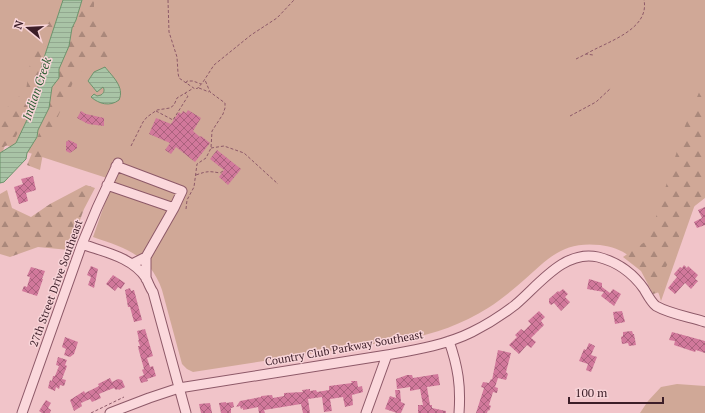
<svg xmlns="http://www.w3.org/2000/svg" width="705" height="413" font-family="'PT Serif',serif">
	<defs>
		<pattern id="forest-firs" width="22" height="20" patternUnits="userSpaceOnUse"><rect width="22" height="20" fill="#d0a897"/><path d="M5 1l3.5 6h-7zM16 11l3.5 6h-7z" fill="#aa887b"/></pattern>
		<pattern id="water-rules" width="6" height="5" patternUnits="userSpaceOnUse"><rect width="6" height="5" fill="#a9c4a6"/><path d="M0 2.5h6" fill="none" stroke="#92a88f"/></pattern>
		<pattern id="building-cross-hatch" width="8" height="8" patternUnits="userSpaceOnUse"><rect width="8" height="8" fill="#d1789b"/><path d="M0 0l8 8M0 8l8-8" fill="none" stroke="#ab627e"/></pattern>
	</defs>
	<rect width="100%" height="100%" fill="#f1c4c9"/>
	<!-- green -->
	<path fill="#d0a897" d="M0 0H705V176L661 301C657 284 648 276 637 263 626 252 616 247 600 245 563 241 549 258 524 280 513 290 500 300 488 308 462 324 435 334 406 339L193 372 187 369 182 364 162 290C150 255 125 248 93 237L113 180 5 145 0 160Z
		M677 384 705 386V413H640L648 401 661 387Z"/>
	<!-- forest -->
	<path fill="url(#forest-firs)" d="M81 0H94V10L106 30 113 57H103L91 61 75 78 44 148 40 170 27 165 35 146Z
		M54 12H58L42 57 34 100 13 142 0 149V114L26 90 31 58Z
		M705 78V198L687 212 674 252 659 280 663 291 653 294 641 271 623 257 649 239 685 126Z
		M86 185 95 188 84 209 69 250 38 247 10 257 0 254V194L7 190 12 208 31 217 50 204Z"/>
	<!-- water -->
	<path fill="url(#water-rules)" stroke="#6e936c" d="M63 0H82L76 20 72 28 69 46 59 69V78L52 87 49 108 38 130 37 137 27 153 26 159 4 182 0 183V153L16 143 35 103 42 64Z
		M105 67C112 76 125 87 119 100 110 107 99 104 91 97L94 94 97 96 101 95C104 93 105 90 103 87L97 92 88 81 94 72Z"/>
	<!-- building -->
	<path fill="url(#building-cross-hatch)" d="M188 110 201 118 193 131 200 137 201 136 210 143 195 162 176 147 171 154 165 150 170 143 149 134 156 118 171 124 179 112 181 114 183 111 186 113Z
		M81 111 86 114 104 118V126L88 124 77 118Z
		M69 140 77 144V148L70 153 66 151V142Z
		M217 150 241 169 228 185 219 177 224 170 210 159Z
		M33 176 36 190 26 193 28 201 19 204 14 187 23 184 21 179Z
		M705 207V225L697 228 694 222 702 218 698 210Z
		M684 265 687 268 688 266 698 275 695 279 698 281 691 289 685 283 675 294 668 288 677 277 674 274 680 267 682 268Z
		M91 266 98 269 94 288 88 285 91 277 87 275Z
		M31 267 45 271 42 279H43L37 296 22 291 24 286 27 287 30 277 27 276Z
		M113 275 125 283 121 289 118 287 115 291 106 284Z
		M589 279 602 283V287L610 293 613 289 621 294 614 306 601 296 604 292 587 289Z
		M130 288 131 291 134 290 142 320 134 322 130 307H128L125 290Z
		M563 289 568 294 565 297 570 302 561 311 554 303 551 305 549 303V299L558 291 559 292Z
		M539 311 545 317 541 321 544 325 531 338 536 342 531 348 527 345 519 354 509 345 517 337 515 335 521 329 524 331 531 324 528 321Z
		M622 311 625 322 615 324 613 312Z
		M145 329 153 356 147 358 150 367 153 366 156 376 147 379 148 381 141 383 139 377 144 375 142 370 144 369 139 351 138 346H140L138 340H139L137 331Z
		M632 331 633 334H634L636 345 629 346 628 343 622 344 621 337 623 336V332Z
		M672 332 705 341V353L696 350 695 352 674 345 675 341 669 340Z
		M65 337 78 342 74 354 70 357 64 355 66 349 62 347Z
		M589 343 595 346 591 355 597 357 591 372 586 370 588 364 579 361 584 349 586 350Z
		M498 350 511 353 506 372 508 374 506 380 498 378 495 387 498 388 497 393 493 392 489 405 491 406 489 411 488 410 487 413H476L484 388 481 387 483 382 489 383 491 379 492 380Z
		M58 357 67 360 65 365 67 366 62 379 66 380 64 386 60 385 59 389 56 387 55 391 48 388 50 380 52 381 53 376H55L59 366 56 365Z
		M438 374 440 385 427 387 430 405H432V408L446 411V413H418V405H423L420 389 410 391V387L397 389 396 379 407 375H412L413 378Z
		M110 378 112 382 118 379 122 380 125 387 119 390 118 389 116 390 114 388 106 391 99 394 101 398 92 402 90 399 81 403 82 406 74 411 70 400 84 391 85 393 99 386 98 384Z
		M351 381H357L358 387 362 386 363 392 352 395 353 405 345 407 343 397 330 399 332 411 324 412 322 397 308 399 310 413H303L301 404 264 410 265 413H259L258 407 243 410V408L241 409 240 406 236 407 240 401 261 397V396L272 395 273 398 284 396V393L303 392 302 390 310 389V391L316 390 317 392 329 390V386L352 383Z
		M395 390H400L401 402 405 404 401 413H397L385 409 390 396 396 398Z
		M46 400 51 403 48 408 51 410 50 413H42L39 411Z
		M226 402V403L233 402 234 407 231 408V413H221L219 403Z
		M210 403 212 413H201L199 404Z"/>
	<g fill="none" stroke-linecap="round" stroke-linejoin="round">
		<!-- minor casing -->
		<g stroke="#8d5968" stroke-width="11">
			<path id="minor" d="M107 185 174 208 182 191 116 166
				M82 244C104 252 132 257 146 278 148 282 150 288 153 292L186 413
				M146 257 174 208
				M132 264 146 257V279
				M449 341C458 367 461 386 459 413
				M22 413 82 244 97 208 118 163
				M110 413 149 398 179 388 387 355C415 350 446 345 472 332 486 325 502 315 515 305 538 286 564 249 598 257 618 262 632 272 644 289 647 294 651 302 656 306 670 314 690 317 705 322
				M366 413 387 355"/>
		</g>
		<!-- path -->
		<path stroke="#8d5968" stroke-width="1" stroke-dasharray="3 2" stroke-linecap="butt" d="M168 0 169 32 177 57 178 73 179 78 195 89 198 88 203 82 214 65 251 35 277 18 294 0
			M586 54C606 42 650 30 644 0
			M576 59 586 54 593 55
			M186 83 187 81H193L201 84
			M199 88 209 92
			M156 111 173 120 188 96 185 93
			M570 116 596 102 611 88
			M131 146 143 122 147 117 157 110 170 108 174 105 177 98 192 89
			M211 148 224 146 244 153 278 184
			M196 175C207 171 209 171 220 173L223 171
			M186 209 187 200 194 187 197 164 206 158 211 148 212 131 223 114 225 108V103L210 92 205 80
			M91 413 124 397"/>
		<!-- minor -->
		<use href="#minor" stroke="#fbd8dc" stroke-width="9"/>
	</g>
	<g text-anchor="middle" stroke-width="3" stroke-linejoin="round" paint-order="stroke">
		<!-- street labels -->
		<g font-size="11" fill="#3c1e28" stroke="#f8d4d8">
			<text transform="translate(56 283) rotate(-70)" y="4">27th Street Drive Southeast</text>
			<text transform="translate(344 348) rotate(-10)" y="4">Country Club Parkway Southeast</text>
		</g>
		<!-- water labels -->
		<g font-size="12" font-style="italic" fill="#2c5d32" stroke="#f8d4d8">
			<text transform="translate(37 89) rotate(-71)" y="4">Indian Creek</text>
		</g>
	</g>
	<!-- north arrow -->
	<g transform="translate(28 28) rotate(288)" stroke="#f8d4d8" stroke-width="3" paint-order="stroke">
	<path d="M0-3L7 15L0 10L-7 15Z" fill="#3c1e28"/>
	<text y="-6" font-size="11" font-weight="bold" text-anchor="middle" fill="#3c1e28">N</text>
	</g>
	<!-- scale -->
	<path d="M569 397v6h94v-6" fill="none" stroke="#3c1e28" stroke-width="2"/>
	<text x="575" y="397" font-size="12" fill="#3c1e28" stroke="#f8d4d8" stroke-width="3" paint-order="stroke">100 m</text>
</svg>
